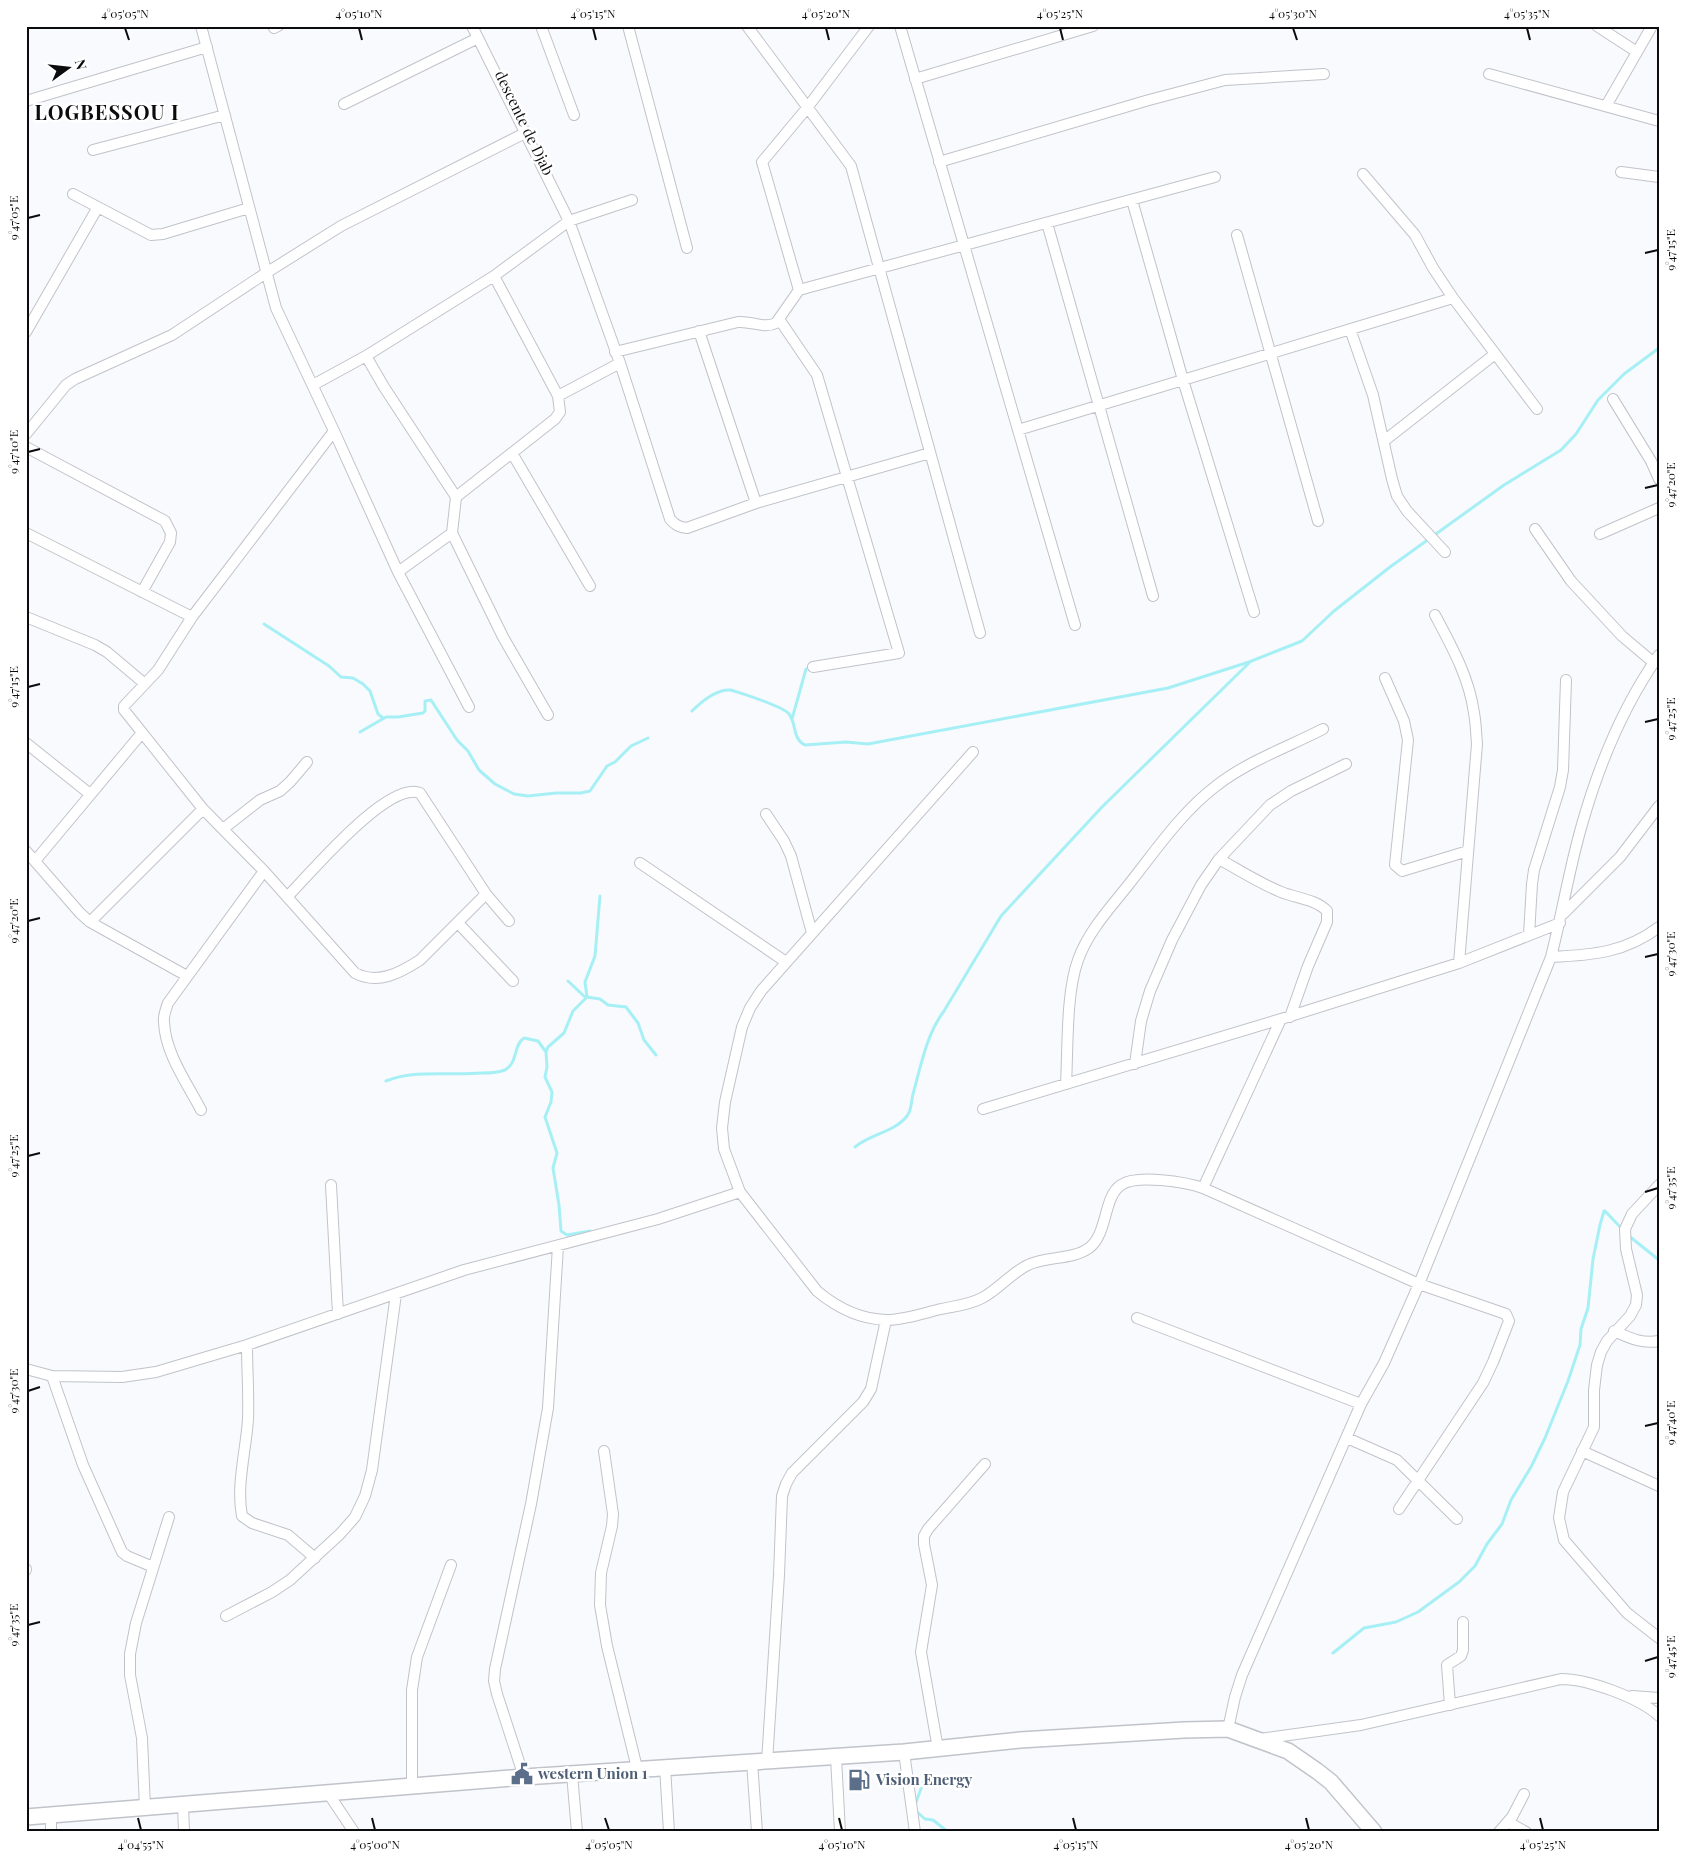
<svg xmlns="http://www.w3.org/2000/svg" width="1685" height="1858" font-family="'Playfair Display',serif">
	<rect width="100%" height="100%" fill="#f8fafe"/>
	<g fill="none" stroke-linecap="round" stroke-linejoin="round">
		<!-- stream -->
		<path stroke="#a6f0f5" stroke-width="3" d="M264 624 329 666 341 677 353 678 363 684 370 691 378 714 383 718
			M692 711C702 701 717 689 731 690 743 694 783 706 789 714 797 724 792 739 805 745L846 742 868 744 1168 688 1249 662 1302 641 1334 611 1390 567 1504 485 1561 450 1576 434 1598 400 1624 374 1659 348
			M792 719 806 669
			M360 732 386 717H398L423 713 425 711V701L431 700 457 740 468 751 479 770 495 784 514 794 528 796 556 793H581L590 791 607 766 615 762 631 746 648 738
			M600 896 595 956 585 982 587 997 600 999 608 1005 626 1007 638 1023 644 1040 656 1055
			M568 981 586 998 573 1011 564 1033 548 1047 546 1052 547 1067 545 1077 552 1092 551 1102 545 1117 557 1153 553 1168 559 1205 561 1231 567 1235 590 1231
			M386 1081C416 1069 450 1076 482 1073 489 1073 498 1073 505 1070 518 1063 513 1045 524 1038L538 1041 546 1052
			M855 1147C870 1134 895 1132 907 1116 912 1110 911 1101 913 1094 921 1066 926 1035 944 1011L1001 916 1102 807 1249 663
			M1605 1211 1623 1230
			M1629 1236 1659 1260
			M1333 1653 1364 1628 1396 1622 1418 1612 1459 1582 1475 1566 1487 1544 1502 1524 1511 1500 1531 1467 1545 1438 1568 1381 1580 1345 1581 1329 1588 1308 1593 1259 1600 1225 1604 1211
			M915 1805 926 1775
			M916 1811 925 1819 933 1820 948 1832"/>
		<!-- street casing -->
		<g stroke="#c1c3ca" stroke-width="12">
			<path id="street" d="M201 26 276 308 334 431 398 572 469 707
				M472 26 569 221 620 363 670 519C675 525 679 527 687 528L756 503 930 453
				M541 26 574 115
				M628 26 687 248
				M747 26 851 166 980 633
				M900 26 1075 625
				M1597 26 1637 52
				M274 28 278 26
				M1489 74 1659 121
				M915 79 1093 26
				M26 101 207 47
				M344 104 478 38
				M1606 106 1652 26
				M93 150 225 115
				M939 162 1149 100 1225 80 1324 74
				M1621 172 1659 177
				M1363 174 1415 235 1433 268 1453 298 1537 409
				M73 194 151 235 163 234 249 208
				M1132 200 1183 380 1254 612
				M1047 223 1153 596
				M1237 235 1318 521
				M799 290 762 162 807 108 869 26
				M779 319 817 375 899 653 813 667
				M1350 329 1373 395 1392 479 1397 496 1407 511 1445 552
				M699 331 756 503
				M26 332 98 207
				M615 352 738 322C752 321 764 329 776 323L799 290 1215 177
				M366 356 384 387 456 497 452 533 503 637 548 715
				M313 385 366 356 494 276 569 221 632 200
				M558 396 620 363
				M1613 399 1651 461 1659 479
				M1018 430 1453 298
				M334 431 192 617 158 670 124 706V710L203 809 264 871 355 973C378 985 400 973 420 960L486 894
				M26 434 66 385 75 379 172 335 266 273 341 226 525 133
				M1384 441 1495 354
				M26 447 165 521 171 533 170 542 142 592
				M512 453 590 586
				M456 497 555 419 560 412 558 396 494 276
				M1535 529 1571 581 1622 636 1654 663
				M26 533 192 617
				M1600 534 1659 508
				M398 572 452 533
				M1435 615C1452 647 1469 677 1474 713 1476 723 1476 734 1477 744L1459 963
				M26 617 95 645 107 652 145 684
				M1385 678 1404 721 1408 740 1395 865 1402 871 1468 851
				M26 743 90 794
				M973 752 761 991 750 1008 742 1027 725 1102 722 1128 724 1149 740 1192 817 1291C836 1307 860 1319 886 1320 904 1320 924 1313 941 1309 955 1306 969 1305 982 1298 998 1290 1011 1273 1028 1265 1046 1256 1073 1260 1089 1248 1108 1234 1103 1197 1121 1185 1136 1174 1186 1182 1203 1188L1419 1284 1506 1314 1509 1321 1493 1362 1483 1383 1399 1509
				M766 814 784 841 791 856 812 933
				M223 829 260 800 280 791 290 782 307 762
				M26 851 80 913 90 922 187 976
				M1219 859C1239 870 1259 883 1281 892 1295 898 1316 899 1327 911V922L1308 966 1290 1017
				M35 861 141 734
				M640 863 786 962
				M287 897C310 874 388 780 420 793L486 894 509 921
				M1563 914 1620 857 1659 806
				M90 922 203 809
				M458 923 513 981
				M1529 935 1532 884 1534 870 1560 787 1563 770 1566 680
				M1551 957C1592 955 1625 953 1659 927
				M1135 1064 1141 1021 1150 991 1172 940 1201 885 1219 859 1270 805 1291 791 1346 764
				M1066 1084C1068 1048 1066 993 1078 960 1089 929 1113 905 1133 879 1158 847 1183 811 1216 786 1246 762 1288 747 1323 729
				M983 1109 1281 1019 1459 963 1560 923
				M201 1110C187 1083 165 1053 164 1022 163 1016 166 1009 168 1003L264 871
				M331 1185 338 1314
				M1659 1185 1632 1214 1625 1229 1626 1249 1637 1295 1636 1305 1630 1316 1607 1341 1601 1352 1597 1365 1594 1390V1427L1563 1492 1559 1518 1564 1540 1627 1613 1659 1638
				M1203 1188 1281 1019
				M1137 1318 1361 1404
				M1614 1331C1630 1338 1641 1344 1659 1341
				M247 1345C247 1370 249 1395 248 1419 246 1451 236 1485 242 1516L252 1523 288 1535 315 1558
				M26 1369 52 1376 122 1377 156 1372 247 1345 464 1270 658 1219 740 1192
				M52 1376 83 1465 122 1552 127 1556 153 1567
				M1347 1438 1397 1460 1457 1519
				M604 1451 613 1514 612 1526 601 1573 600 1605 607 1646 637 1768
				M1582 1451 1659 1486
				M26 1569V1570
				M226 1616 272 1592 290 1580 340 1534 355 1517 365 1496 372 1470 396 1294
				M1632 1696 1659 1698
				M1450 1705 1447 1665 1461 1656 1463 1650V1622
				M1228 1729 1235 1697 1242 1675 1361 1404 1384 1363 1419 1284 1551 957C1562 914 1569 870 1581 828 1598 767 1623 706 1659 655
				M1260 1739 1361 1725 1561 1679C1588 1679 1640 1698 1659 1716
				M938 1749 921 1652 932 1585 924 1544V1536L928 1529 985 1464
				M904 1752 915 1832
				M836 1757 840 1832
				M752 1762 757 1832
				M767 1762 779 1575 782 1496 786 1484 792 1473 863 1402 871 1389 886 1320
				M665 1767 669 1832
				M572 1774 577 1832
				M524 1777 497 1694 494 1681 495 1669 531 1504 548 1408 558 1246
				M412 1786V1690L417 1657 451 1565
				M328 1793 354 1832
				M183 1804 184 1832
				M145 1808 142 1738 130 1675V1654L136 1623 169 1517
				M51 1816V1832
				M1508 1822 1526 1832
				M1499 1832 1512 1817 1524 1794"/>
		</g>
		<!-- primary casing -->
		<g stroke="#c1c3ca" stroke-width="18">
			<path id="primary" d="M26 1817 524 1777 904 1752 1020 1740 1184 1730 1228 1729 1288 1751 1317 1771 1331 1782 1374 1832"/>
		</g>
		<!-- street -->
		<use href="#street" stroke="#fff" stroke-width="10"/>
		<!-- primary -->
		<use href="#primary" stroke="#fff" stroke-width="15"/>
	</g>
	<!-- ticks -->
	<path fill="none" stroke="#0c0c0f" stroke-width="2" d="M125 28 129 40M359 28 362 40M593 28 596 40M826 28 829 40M1060 28 1063 40M1293 28 1297 40M1527 28 1530 40M28 218 40 215M1645 253 1658 250M28 452 40 449M1645 488 1658 485M28 687 40 684M1645 722 1658 719M28 921 40 918M1645 957 1658 954M28 1156 40 1153M1645 1192 1658 1188M28 1391 40 1387M1645 1426 1658 1423M28 1625 40 1622M1645 1661 1658 1657M138 1818 141 1830M372 1818 375 1830M605 1818 609 1830M839 1818 842 1830M1073 1818 1076 1830M1306 1818 1309 1830M1540 1818 1543 1830"/>
	<!-- icons -->
	<defs>
		<g id="civic-bare" transform="scale(1.725)"><path d="M-.6-6.5H3V-4.5H.6V-3L4-1V1h2V6H-6V1h2V-1L-.6-3ZM-1.2 2.5V6h2.4V2.5Z" fill="#5c6f8a" stroke="#fff" stroke-width="2.5" paint-order="stroke"/></g>
		<g id="fuel-bare" transform="scale(1.725)"><path d="M-5.5-6h7V0h2V4h1.3V-2.5L3-4.5l.8-.8L6-3V5H2.5V1h-1V6h-7ZM-4.2-4.7v3.2H.2V-4.7Z" fill="#5c6f8a" stroke="#fff" stroke-width="2.5" paint-order="stroke"/></g>
	</defs>
	<g fill-rule="evenodd">
		<use href="#civic-bare" x="522" y="1774"/>
		<use href="#fuel-bare" x="859" y="1780"/>
	</g>
	<g text-anchor="middle" stroke-width="5" stroke-linejoin="round" paint-order="stroke">
		<!-- street labels -->
		<g font-size="15" fill="#0c0c0f" stroke="#fff">
			<text transform="translate(524 123) rotate(64)" y="5">descente de Djab</text>
		</g>
		<!-- service labels -->
		<g font-size="15" font-weight="bold" fill="#4e5e75" stroke="#fff" text-anchor="start">
			<text x="538" y="1779">western Union 1</text>
			<text x="876" y="1785">Vision Energy</text>
		</g>
		<!-- district labels -->
		<g font-size="20" font-weight="bold" letter-spacing="1" fill="#0c0c0f" stroke="#fff">
			<text x="107" y="120">LOGBESSOU I</text>
		</g>
	</g>
	<!-- border -->
	<rect width="1685" height="1858" fill="none" stroke="#ffffff" stroke-width="55"/>
	<!-- north arrow -->
	<g transform="translate(68 68) rotate(75)" stroke="#ffffff" stroke-width="4" paint-order="stroke">
	<path d="M0-4L9 19L0 12L-9 19Z" fill="#0c0c0f"/>
	<text y="-8" font-size="14" font-weight="bold" text-anchor="middle" fill="#0c0c0f">N</text>
	</g>
	<rect x="28" y="28" width="1630" height="1802" fill="none" stroke="#0c0c0f" stroke-width="2"/>
	<g font-size="12" text-anchor="middle" fill="#0c0c0f">
		<text x="125" y="18">4°05'05"N</text>
		<text x="359" y="18">4°05'10"N</text>
		<text x="593" y="18">4°05'15"N</text>
		<text x="826" y="18">4°05'20"N</text>
		<text x="1060" y="18">4°05'25"N</text>
		<text x="1293" y="18">4°05'30"N</text>
		<text x="1527" y="18">4°05'35"N</text>
		<text transform="translate(14 218) rotate(-90)" y="4">9°47'05"E</text>
		<text transform="translate(1671 250) rotate(-90)" y="4">9°47'15"E</text>
		<text transform="translate(14 452) rotate(-90)" y="4">9°47'10"E</text>
		<text transform="translate(1671 485) rotate(-90)" y="4">9°47'20"E</text>
		<text transform="translate(14 687) rotate(-90)" y="4">9°47'15"E</text>
		<text transform="translate(1671 719) rotate(-90)" y="4">9°47'25"E</text>
		<text transform="translate(14 921) rotate(-90)" y="4">9°47'20"E</text>
		<text transform="translate(1671 954) rotate(-90)" y="4">9°47'30"E</text>
		<text transform="translate(14 1156) rotate(-90)" y="4">9°47'25"E</text>
		<text transform="translate(1671 1188) rotate(-90)" y="4">9°47'35"E</text>
		<text transform="translate(14 1391) rotate(-90)" y="4">9°47'30"E</text>
		<text transform="translate(1671 1423) rotate(-90)" y="4">9°47'40"E</text>
		<text transform="translate(14 1625) rotate(-90)" y="4">9°47'35"E</text>
		<text transform="translate(1671 1657) rotate(-90)" y="4">9°47'45"E</text>
		<text x="141" y="1849">4°04'55"N</text>
		<text x="375" y="1849">4°05'00"N</text>
		<text x="609" y="1849">4°05'05"N</text>
		<text x="842" y="1849">4°05'10"N</text>
		<text x="1076" y="1849">4°05'15"N</text>
		<text x="1309" y="1849">4°05'20"N</text>
		<text x="1543" y="1849">4°05'25"N</text>
	</g>
</svg>
